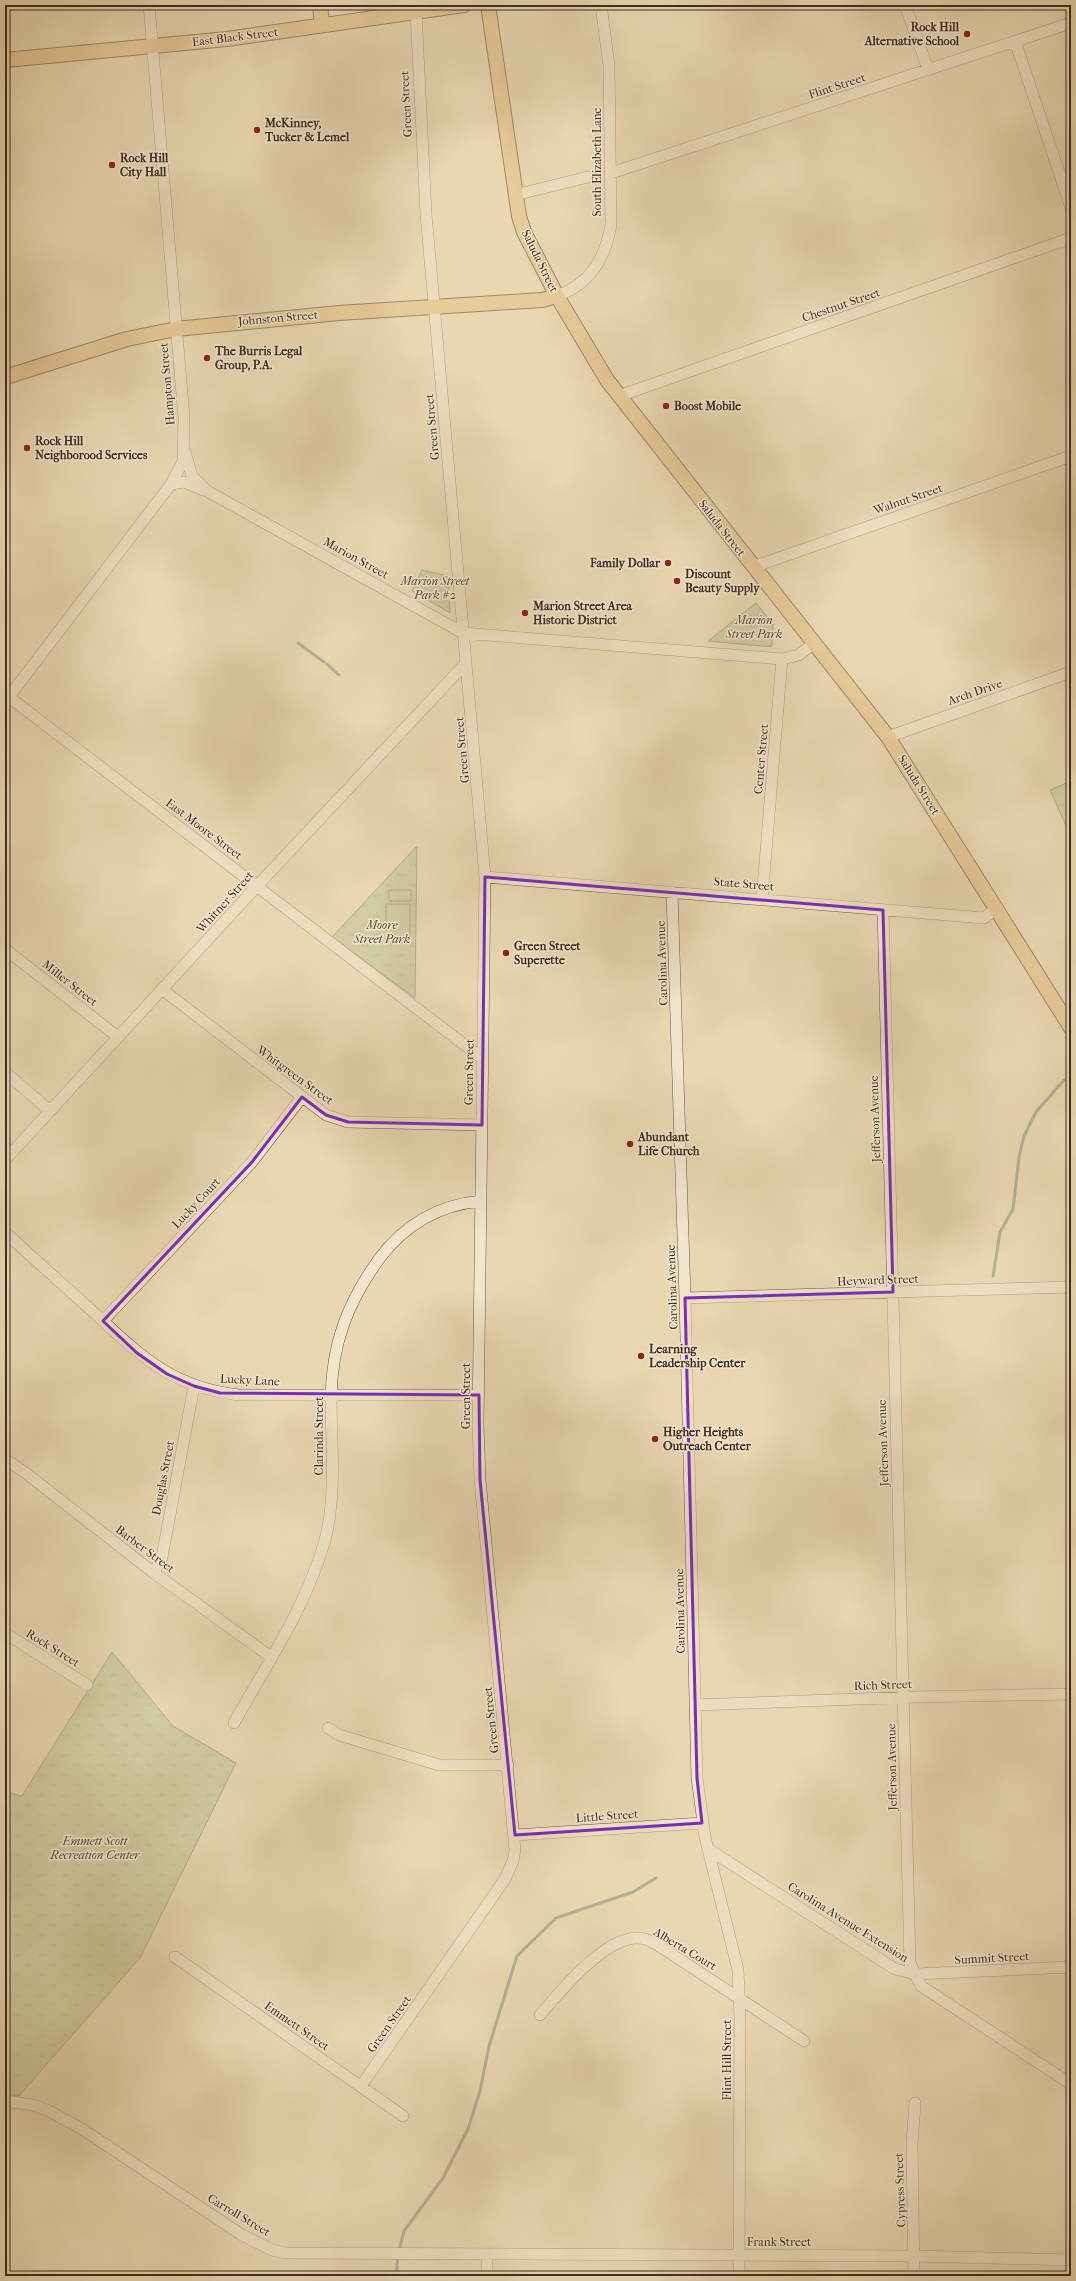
<svg xmlns="http://www.w3.org/2000/svg" width="1076" height="2281" font-family="'IM FELL French Canon',serif">
	<defs>
		<pattern id="grass-tufts" width="24" height="20" patternUnits="userSpaceOnUse"><rect width="24" height="20" fill="#b4bf8e"/><path d="M3 7l-1-3M5 7V3M7 7l1-3M15 17l-1-3M17 17v-4M19 17l1-3" fill="none" stroke="#949c74"/></pattern>
	</defs>
	<rect width="100%" height="100%" fill="#e9d7b2"/>
	<filter id="stains"><feTurbulence type="fractalNoise" baseFrequency=".005" numOctaves="4"/><feColorMatrix values="0 0 0 0 .2 0 0 0 0 .09 0 0 0 0 .02 0 0 0 .5 -.17"/></filter>
	<radialGradient id="worn" r=".72"><stop offset=".6" stop-color="#630" stop-opacity="0"/><stop offset="1" stop-color="#630" stop-opacity=".3"/></radialGradient>
	<!-- grass -->
	<path fill="url(#grass-tufts)" stroke="#797658" d="M422 570 448 576 450 613 412 591Z
		M756 603 773 624 772 647 708 641Z
		M1071 781V837L1050 790Z
		M417 846 415 998 332 937Z
		M112 1652 173 1726 236 1763 140 1958 19 2096 5 2094V1792L22 1796Z"/>
	<!-- pitch -->
	<path fill="#b4bf8e" stroke="#797658" d="M389 890H411V901H389Z
		M386 904H410V943H386Z"/>
	<g fill="none" stroke-linecap="round" stroke-linejoin="round">
		<!-- stream -->
		<path stroke="#738275" stroke-width="3" d="M298 643 324 662
			M327 664 339 675
			M993 1276 1000 1232 1013 1209 1019 1157 1024 1136 1036 1112 1064 1080
			M399 2251 404 2231 443 2178 468 2129 480 2091 489 2046 517 1956 556 1918 633 1892 656 1878
			M396 2276 398 2256"/>
		<!-- minor casing -->
		<g stroke="#695846" stroke-width="12">
			<path id="minor" d="M905 5 928 69
				M1015 41 1071 208
				M611 173 1071 23
				M515 195 588 177
				M557 296C590 284 605 259 611 225L609 66 601 5
				M619 396 1071 238
				M185 452 192 476 207 491 463 633 782 659
				M171 484 184 482 203 490
				M753 567 1071 456
				M5 694 483 1059
				M5 702 171 484 183 461 184 418 149 5
				M888 737 1071 672
				M485 877 984 918 997 908
				M672 892 685 1298 697 1778 705 1837 738 1970 740 2018 739 2276
				M762 899 782 659 799 655 814 643
				M883 910 910 1963 915 1974 1071 1967
				M5 949 118 1037
				M163 990 326 1115 348 1122 482 1125
				M5 1072 50 1111
				M5 1160 257 886 466 663
				M5 1232C33 1258 62 1284 90 1309 139 1354 169 1387 239 1395H479
				M685 1298 1071 1287
				M103 1321 252 1162 302 1097
				M5 1459 27 1474 154 1573 271 1657
				M154 1573 162 1557 194 1386
				M5 1633 87 1685
				M695 1705 914 1697 1071 1694
				M234 1723C267 1664 307 1605 325 1540 337 1493 331 1445 331 1397 332 1343 348 1302 379 1259 405 1224 438 1205 481 1201
				M328 1728 339 1735 439 1765H508
				M515 1835 702 1823
				M708 1849 895 1969 915 1974 921 1986 1071 2084
				M175 1957 403 2116
				M540 2015C560 1992 609 1930 645 1939 653 1941 660 1947 667 1951L804 2041
				M361 2086 505 1879 513 1861 515 1850 480 1480 478 1425 485 877 426 214 416 12
				M5 2101 33 2105 49 2111 82 2129 242 2235 272 2250 286 2253 914 2256 1071 2260
				M487 2276V2254
				M914 2276 912 2144 915 2103"/>
		</g>
		<!-- major casing -->
		<g stroke="#3e2d22" stroke-width="16">
			<path id="major" d="M320 5 322 25
				M488 5 519 216 524 232 557 296 607 380 888 737 1071 1028
				M5 60 227 39 464 5
				M5 377 127 339 176 329 339 313 542 300 557 296"/>
		</g>
		<!-- minor -->
		<use href="#minor" stroke="#f1e5cd" stroke-width="11"/>
		<!-- major -->
		<use href="#major" stroke="#e4bc79" stroke-width="14"/>
	</g>
	<!-- marked area -->
	<path d="M0 0H1076V2281H0ZM485 877 883 910 893 1292 685 1298 697 1778 702 1823 515 1835 480 1480 479 1395 220 1393 194 1386 167 1374 137 1353 103 1321 252 1162 302 1097 326 1115 348 1122 482 1125Z" fill="#e9d7b2" fill-opacity=".55" fill-rule="evenodd"/>
	<path fill="none" stroke="#7b2cbf" stroke-width="3" stroke-linejoin="round" d="M485 877 883 910 893 1292 685 1298 697 1778 702 1823 515 1835 480 1480 479 1395 220 1393 194 1386 167 1374 137 1353 103 1321 252 1162 302 1097 326 1115 348 1122 482 1125Z"/>
	<!-- markers -->
	<g fill="#8f2418" stroke="#f1e5cd" stroke-width="1.5">
		<circle cx="967" cy="34" r="4"/>
		<circle cx="257" cy="130" r="4"/>
		<circle cx="112" cy="165" r="4"/>
		<circle cx="207" cy="358" r="4"/>
		<circle cx="666" cy="406" r="4"/>
		<circle cx="27" cy="448" r="4"/>
		<circle cx="668" cy="563" r="4"/>
		<circle cx="677" cy="581" r="4"/>
		<circle cx="525" cy="613" r="4"/>
		<circle cx="506" cy="953" r="4"/>
		<circle cx="630" cy="1144" r="4"/>
		<circle cx="641" cy="1356" r="4"/>
		<circle cx="655" cy="1439" r="4"/>
	</g>
	<g text-anchor="middle" stroke-width="3" stroke-linejoin="round" paint-order="stroke">
		<!-- poi labels -->
		<g font-size="12" font-weight="bold" fill="#3e2d22" stroke="#f1e5cd" text-anchor="start">
			<text x="959" y="31" text-anchor="end">Rock Hill<tspan x="959" dy="14">Alternative School</tspan></text>
			<text x="265" y="127">McKinney,<tspan x="265" dy="14">Tucker &amp; Lemel</tspan></text>
			<text x="120" y="162">Rock Hill<tspan x="120" dy="14">City Hall</tspan></text>
			<text x="215" y="355">The Burris Legal<tspan x="215" dy="14">Group, P.A.</tspan></text>
			<text x="674" y="410">Boost Mobile</text>
			<text x="35" y="445">Rock Hill<tspan x="35" dy="14">Neighborood Services</tspan></text>
			<text x="660" y="567" text-anchor="end">Family Dollar</text>
			<text x="685" y="578">Discount<tspan x="685" dy="14">Beauty Supply</tspan></text>
			<text x="533" y="610">Marion Street Area<tspan x="533" dy="14">Historic District</tspan></text>
			<text x="514" y="950">Green Street<tspan x="514" dy="14">Superette</tspan></text>
			<text x="638" y="1141">Abundant<tspan x="638" dy="14">Life Church</tspan></text>
			<text x="649" y="1353">Learning<tspan x="649" dy="14">Leadership Center</tspan></text>
			<text x="663" y="1436">Higher Heights<tspan x="663" dy="14">Outreach Center</tspan></text>
		</g>
		<!-- street labels -->
		<g font-size="12" fill="#3e2d22" stroke="#f1e5cd">
			<text transform="translate(235 37) rotate(-7)" y="4">East Black Street</text>
			<text transform="translate(837 86) rotate(-18)" y="4">Flint Street</text>
			<text transform="translate(406 104) rotate(-93)" y="4">Green Street</text>
			<text transform="translate(597 162) rotate(-90)" y="4">South Elizabeth Lane</text>
			<text transform="translate(540 261) rotate(64)" y="4">Saluda Street</text>
			<text transform="translate(841 305) rotate(-19)" y="4">Chestnut Street</text>
			<text transform="translate(278 318) rotate(-5)" y="4">Johnston Street</text>
			<text transform="translate(167 384) rotate(-95)" y="4">Hampton Street</text>
			<text transform="translate(432 427) rotate(-95)" y="4">Green Street</text>
			<text transform="translate(908 499) rotate(-19)" y="4">Walnut Street</text>
			<text transform="translate(722 528) rotate(52)" y="4">Saluda Street</text>
			<text transform="translate(356 558) rotate(29)" y="4">Marion Street</text>
			<text transform="translate(975 692) rotate(-19)" y="4">Arch Drive</text>
			<text transform="translate(462 750) rotate(-95)" y="4">Green Street</text>
			<text transform="translate(761 759) rotate(-85)" y="4">Center Street</text>
			<text transform="translate(919 785) rotate(58)" y="4">Saluda Street</text>
			<text transform="translate(204 829) rotate(37)" y="4">East Moore Street</text>
			<text transform="translate(744 884) rotate(5)" y="4">State Street</text>
			<text transform="translate(225 902) rotate(-48)" y="4">Whitner Street</text>
			<text transform="translate(662 963) rotate(-92)" y="4">Carolina Avenue</text>
			<text transform="translate(70 983) rotate(38)" y="4">Miller Street</text>
			<text transform="translate(469 1072) rotate(-89)" y="4">Green Street</text>
			<text transform="translate(295 1075) rotate(36)" y="4">Whitgreen Street</text>
			<text transform="translate(875 1119) rotate(-92)" y="4">Jefferson Avenue</text>
			<text transform="translate(196 1203) rotate(-47)" y="4">Lucky Court</text>
			<text transform="translate(878 1280) rotate(-2)" y="4">Heyward Street</text>
			<text transform="translate(672 1287) rotate(-92)" y="4">Carolina Avenue</text>
			<text transform="translate(250 1380) rotate(3)" y="4">Lucky Lane</text>
			<text transform="translate(466 1396) rotate(-90)" y="4">Green Street</text>
			<text transform="translate(319 1436) rotate(-90)" y="4">Clarinda Street</text>
			<text transform="translate(883 1443) rotate(-92)" y="4">Jefferson Avenue</text>
			<text transform="translate(163 1478) rotate(-79)" y="4">Douglas Street</text>
			<text transform="translate(145 1549) rotate(37)" y="4">Barber Street</text>
			<text transform="translate(680 1611) rotate(-91)" y="4">Carolina Avenue</text>
			<text transform="translate(53 1648) rotate(32)" y="4">Rock Street</text>
			<text transform="translate(883 1685) rotate(-2)" y="4">Rich Street</text>
			<text transform="translate(491 1720) rotate(-96)" y="4">Green Street</text>
			<text transform="translate(892 1767) rotate(-91)" y="4">Jefferson Avenue</text>
			<text transform="translate(607 1816) rotate(-4)" y="4">Little Street</text>
			<text transform="translate(848 1922) rotate(32)" y="4">Carolina Avenue Extension</text>
			<text transform="translate(685 1949) rotate(31)" y="4">Alberta Court</text>
			<text transform="translate(992 1958) rotate(-3)" y="4">Summit Street</text>
			<text transform="translate(389 2024) rotate(-55)" y="4">Green Street</text>
			<text transform="translate(297 2026) rotate(35)" y="4">Emmett Street</text>
			<text transform="translate(727 2060) rotate(-90)" y="4">Flint Hill Street</text>
			<text transform="translate(900 2190) rotate(-92)" y="4">Cypress Street</text>
			<text transform="translate(239 2215) rotate(31)" y="4">Carroll Street</text>
			<text x="779" y="2246">Frank Street</text>
		</g>
		<!-- park labels -->
		<g font-size="12" font-style="italic" fill="#564a38" stroke="#f1e5cd">
			<text x="435" y="585">Marion Street<tspan x="435" dy="14">Park #2</tspan></text>
			<text x="754" y="624">Marion<tspan x="754" dy="14">Street Park</tspan></text>
			<text x="382" y="929">Moore<tspan x="382" dy="14">Street Park</tspan></text>
			<text x="95" y="1845">Emmett Scott<tspan x="95" dy="14">Recreation Center</tspan></text>
		</g>
	</g>
	<!-- margin -->
	<rect width="1076" height="2281" fill="none" stroke="#e9d7b2" stroke-width="20"/>
	<rect x="6" y="6" width="1064" height="2269" fill="none" stroke="#3e2d22" stroke-width="2"/>
	<rect x="10" y="10" width="1056" height="2261" fill="none" stroke="#3e2d22"/>
	<rect width="100%" height="100%" filter="url(#stains)"/>
	<rect width="100%" height="100%" fill="url(#worn)"/>
</svg>
